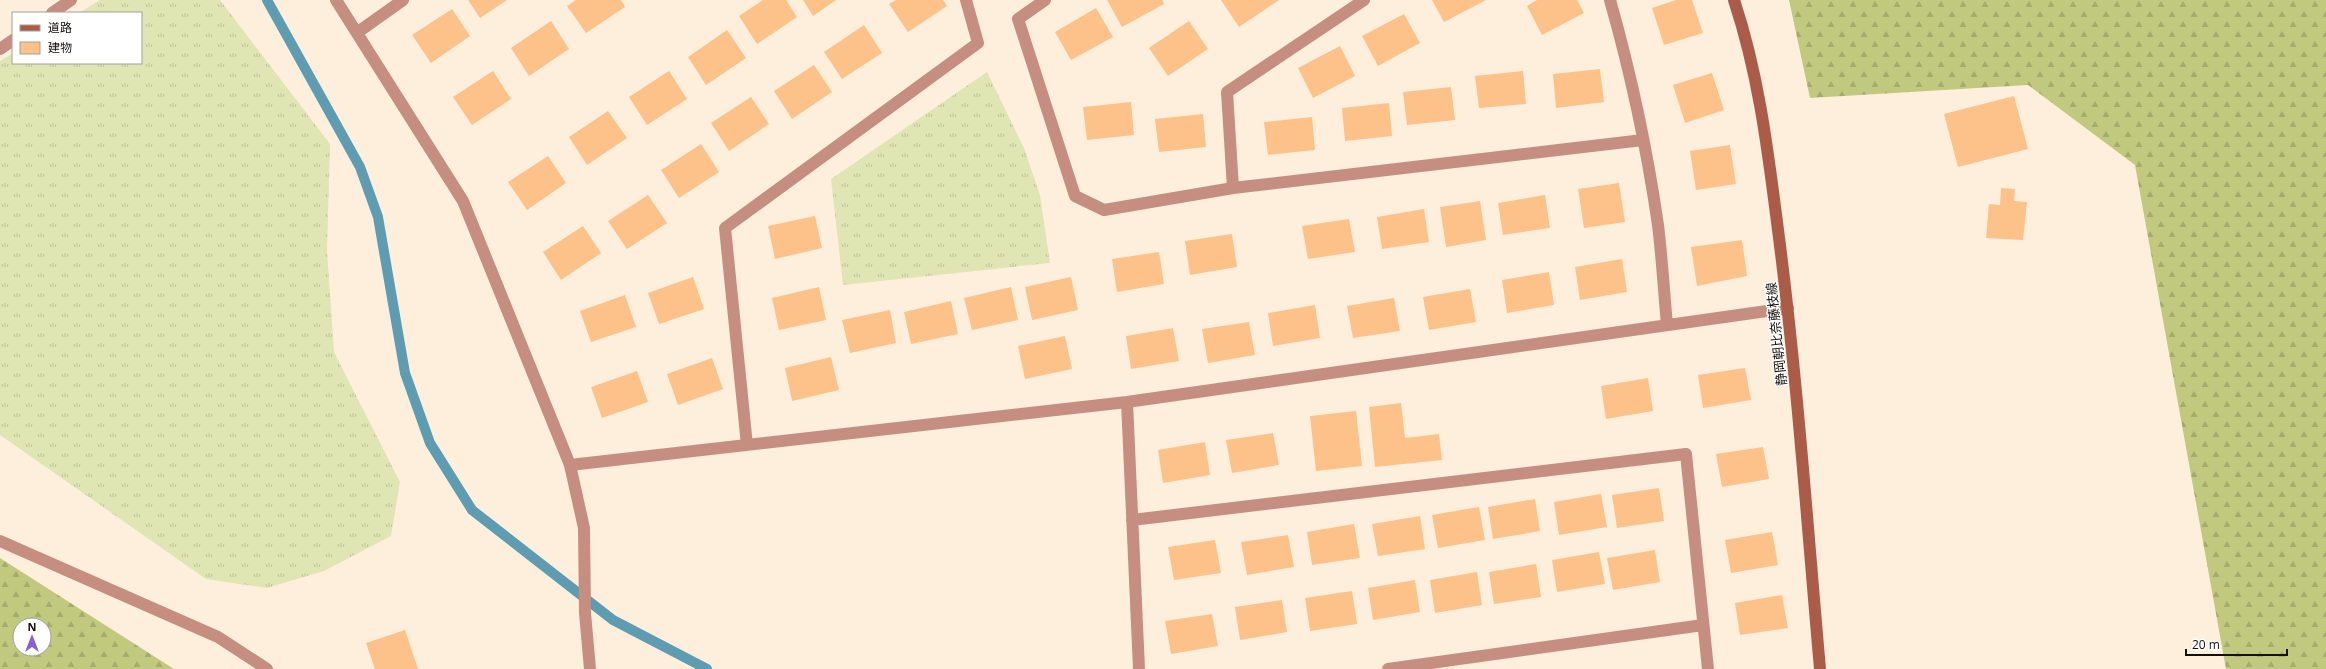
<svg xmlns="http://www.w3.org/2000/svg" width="2326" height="669" font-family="'Open Sans','Noto Sans JP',sans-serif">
	<defs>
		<pattern id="grass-tufts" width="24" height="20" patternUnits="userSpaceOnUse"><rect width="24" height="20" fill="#dfe6b3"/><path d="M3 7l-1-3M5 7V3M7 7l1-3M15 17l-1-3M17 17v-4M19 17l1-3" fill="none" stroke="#bec499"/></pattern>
		<pattern id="forest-firs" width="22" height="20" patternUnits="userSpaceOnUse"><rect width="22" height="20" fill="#c1c97e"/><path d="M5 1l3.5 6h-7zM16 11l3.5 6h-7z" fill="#a5ab6c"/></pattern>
	</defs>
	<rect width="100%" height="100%" fill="#feefdd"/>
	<!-- grass -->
	<path fill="url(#grass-tufts)" d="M100 0H220L330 144 327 250 334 352 400 482 391 536 324 571 267 588 206 579 0 435V61L13 53V63H141V13H79Z
		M987 72 1024 148 1040 195 1050 263 843 285 831 179Z"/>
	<!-- forest -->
	<path fill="url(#forest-firs)" fill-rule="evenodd" d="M1789 0H2326V669H2226L2135 165 2028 85 1810 98Z
		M0 558 174 669H0ZM20 625H44V649H20Z"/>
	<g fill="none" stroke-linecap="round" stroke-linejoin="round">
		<!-- stream -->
		<path stroke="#5e9cb2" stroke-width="10" d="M267 0 360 167 378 217 405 373 430 443 472 510 613 620 707 669"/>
	</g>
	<!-- building -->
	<path fill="#fcc289" d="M468 0H507L480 18Z
		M576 0H621L625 7 586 33 567 6Z
		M763 0H786L797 17 757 44 739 16Z
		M803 0H836L813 16Z
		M896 0H943L947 6 908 32 889 4Z
		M1107 0H1162L1164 4 1122 27Z
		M1221 0H1279L1239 27Z
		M1432 0H1486L1444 22Z
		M1537 0H1577L1584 13 1542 35 1527 6Z
		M1676 0H1692L1703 33 1664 45 1652 8Z
		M1096 8 1113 37 1071 60 1055 32Z
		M452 9 470 36 431 63 412 35Z
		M1404 14 1420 43 1378 66 1362 36Z
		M551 21 569 49 529 76 511 48Z
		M1189 21 1208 49 1168 76 1149 48Z
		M864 25 882 53 842 79 824 52Z
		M727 30 746 58 706 85 688 57Z
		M1340 46 1355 76 1313 98 1298 68Z
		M814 65 832 92 792 119 774 91Z
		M1600 69 1604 102 1556 108 1553 74Z
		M493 71 511 99 472 125 453 97Z
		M669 71 687 99 647 125 629 97Z
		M1523 71 1526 104 1479 108 1475 76Z
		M1712 73 1724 110 1685 123 1673 85Z
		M1451 87 1455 120 1407 125 1403 92Z
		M2014 96 2028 149 1958 167 1944 114Z
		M751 97 769 124 729 151 711 123Z
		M1131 102 1134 135 1087 140 1083 107Z
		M1389 103 1392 136 1345 141 1342 108Z
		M608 111 627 138 587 165 569 137Z
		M1203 114 1206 147 1159 152 1155 119Z
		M1312 117 1315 150 1268 155 1264 122Z
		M701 144 719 172 679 198 661 170Z
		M1730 145 1736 184 1696 190 1690 151Z
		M548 156 566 183 527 210 508 182Z
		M1619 183 1625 222 1584 228 1578 189Z
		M2001 188 2015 189 2014 201 2027 202 2023 240 1986 238 1989 204 2000 205Z
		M648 195 667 223 627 249 608 221Z
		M1545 195 1550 228 1503 235 1498 203Z
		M1480 201 1486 240 1446 247 1440 207Z
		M1424 209 1429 242 1382 249 1377 217Z
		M815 216 822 248 775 259 768 226Z
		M1349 219 1355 252 1308 259 1302 226Z
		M583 226 601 253 561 280 543 252Z
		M1232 234 1237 267 1190 275 1185 241Z
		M1742 240 1747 276 1697 286 1691 247Z
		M1159 252 1164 284 1117 292 1112 259Z
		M1622 259 1627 292 1580 300 1575 267Z
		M1549 272 1554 305 1507 313 1502 280Z
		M693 277 704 309 659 324 648 293Z
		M1071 277 1078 310 1032 320 1025 287Z
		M819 287 826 320 779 330 772 298Z
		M1011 287 1018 320 972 330 964 298Z
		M1470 289 1476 322 1429 330 1423 297Z
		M625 295 636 327 591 342 580 311Z
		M1394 298 1400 331 1353 338 1347 306Z
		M951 301 958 334 911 344 904 312Z
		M1315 305 1320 338 1273 346 1268 313Z
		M890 310 896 343 850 353 842 320Z
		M1249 322 1255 355 1208 363 1202 329Z
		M1173 328 1179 361 1131 369 1126 336Z
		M1065 336 1072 369 1025 379 1018 346Z
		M831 357 839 390 792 401 785 368Z
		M712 358 723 389 678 405 667 374Z
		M1745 368 1751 400 1703 408 1698 375Z
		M637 371 648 402 602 418 591 387Z
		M1648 378 1653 411 1606 419 1601 386Z
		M1401 403 1405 438 1439 434 1442 460 1375 467 1369 407Z
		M1356 411 1362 466 1316 471 1310 416Z
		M1273 433 1279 465 1232 473 1226 440Z
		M1205 442 1210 475 1163 483 1158 450Z
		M1763 447 1769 479 1722 487 1716 454Z
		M1659 488 1664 521 1617 528 1612 495Z
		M1601 494 1607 527 1559 535 1554 502Z
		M1535 499 1540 531 1493 539 1488 507Z
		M1479 507 1485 540 1438 548 1432 515Z
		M1420 516 1425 549 1378 556 1372 524Z
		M1354 524 1360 558 1312 565 1307 532Z
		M1772 532 1778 565 1731 573 1725 540Z
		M1288 535 1294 567 1247 575 1241 542Z
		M1215 540 1221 573 1174 580 1168 547Z
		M1655 550 1660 582 1613 590 1607 558Z
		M1599 552 1605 584 1557 592 1552 560Z
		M1536 564 1541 597 1494 604 1489 572Z
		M1477 572 1482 605 1435 613 1430 580Z
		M1415 580 1420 612 1373 620 1368 588Z
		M1352 591 1357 624 1310 631 1305 598Z
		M1782 595 1788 628 1740 635 1735 603Z
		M1282 600 1287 632 1240 640 1235 607Z
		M1212 614 1218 646 1171 654 1165 621Z
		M405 630 418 669H375L366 643Z"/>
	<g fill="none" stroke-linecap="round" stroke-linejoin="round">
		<!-- street -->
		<path stroke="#c68e80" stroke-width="12" d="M336 0 463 201 570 465 584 528 585 613 590 669
			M1045 0 1018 19 1075 196 1104 210 1233 188 1643 140
			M1610 0C1631 74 1647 149 1658 225 1662 258 1664 292 1667 325
			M52 13 71 0
			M358 32 403 0
			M0 49 13 40
			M1233 188 1227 92 1364 0
			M1127 402 1139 669
			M747 445 725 228 978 43 966 0
			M570 465 1127 402 1788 308
			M1132 520 1686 454 1708 669
			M0 541 218 637 267 669
			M1388 669 1703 625"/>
		<!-- secondary -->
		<path stroke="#ab5c49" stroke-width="12" d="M1734 0C1759 75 1768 152 1778 230 1797 375 1807 522 1820 669"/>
	</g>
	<g text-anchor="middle" stroke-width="3" stroke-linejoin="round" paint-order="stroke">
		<!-- street labels -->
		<g font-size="13" fill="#140f09" stroke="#fff">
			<text transform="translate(1776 334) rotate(-96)" y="5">静岡朝比奈藤枝線</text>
		</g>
	</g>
	<!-- legend -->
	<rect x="12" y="12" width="130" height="52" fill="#ffffff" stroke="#a19f9d"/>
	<rect x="20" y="25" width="20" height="6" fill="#ab5c49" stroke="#a19f9d"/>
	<text x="48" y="32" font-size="12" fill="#140f09">道路</text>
	<rect x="20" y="42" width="20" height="12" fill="#fcc289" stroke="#a19f9d"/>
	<text x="48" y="52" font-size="12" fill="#140f09">建物</text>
	<!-- north arrow -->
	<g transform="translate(32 637)"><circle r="19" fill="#ffffff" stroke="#a19f9d"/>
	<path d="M0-3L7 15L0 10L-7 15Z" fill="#895dd7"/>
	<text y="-6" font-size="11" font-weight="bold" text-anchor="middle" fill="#140f09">N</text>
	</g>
	<!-- scale -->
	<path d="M2186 649v6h101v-6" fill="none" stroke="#140f09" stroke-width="2"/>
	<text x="2192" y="649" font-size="12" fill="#140f09" stroke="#ffffff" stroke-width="3" paint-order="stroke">20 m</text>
</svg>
